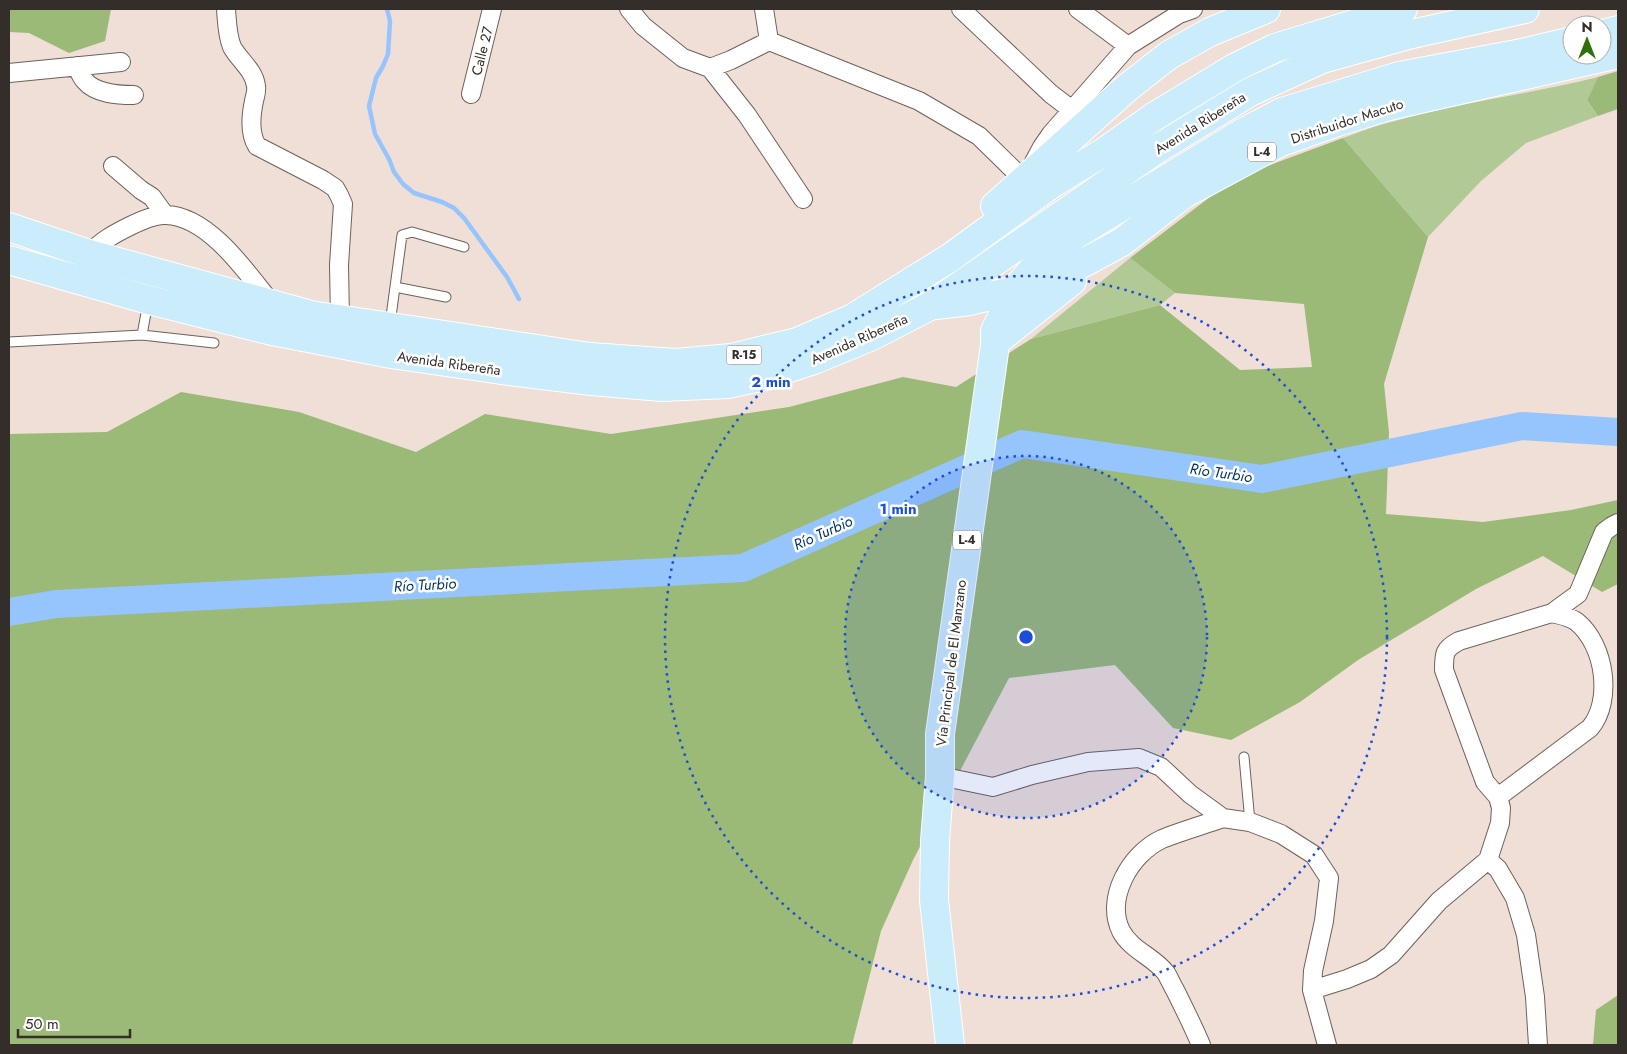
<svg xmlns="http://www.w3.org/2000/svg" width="1627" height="1054" font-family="Jost,sans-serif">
	<rect width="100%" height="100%" fill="#efdfd6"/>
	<!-- green -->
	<path fill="#b1ca95" d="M1598 77 1587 100 1598 116 1526 143 1481 181 1428 237 1343 138C1360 132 1377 125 1395 121 1462 102 1531 94 1598 77Z
		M1130 258 1175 293 1160 305 1031 339Z"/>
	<!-- forest -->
	<path fill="#9bb977" d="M9 9H111L105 41 69 53 29 33 9 32Z
		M1618 71V109L1598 116 1587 100 1598 77Z
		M1343 138 1428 237 1384 384 1389 433 1386 514 1483 522 1571 510 1618 500V584L1602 592 1543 556 1476 589 1358 660 1300 702 1231 740 1173 728 1115 665 1009 678 913 860 881 931 852 1045H9V434L107 432 181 392 299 412 416 452 485 414 611 434 789 407 903 377 956 387 1031 339 1160 305 1240 370 1312 367 1304 304 1175 293 1130 258 1235 178Z
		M1618 995V1045H1593L1596 1010Z"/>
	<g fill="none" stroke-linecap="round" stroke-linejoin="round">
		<!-- stream -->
		<path stroke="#96c5fe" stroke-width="4.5" d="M387 9 390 21 388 54 383 66 376 78 369 106 375 134 389 159 394 172 403 184 414 193 442 202 454 208 464 218 507 277 519 299"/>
		<!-- river -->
		<path stroke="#96c5fe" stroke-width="28" d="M9 612 56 604 743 568 1022 444 1262 479 1522 426 1618 432"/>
		<!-- service casing -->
		<g stroke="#6f615a" stroke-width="11">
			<path id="service" d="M395 287 446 297
				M390 324 402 235 412 232 464 247
				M142 335 214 343
				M9 342 142 335 148 302
				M1244 757 1250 822"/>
		</g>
		<!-- minor casing -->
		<g stroke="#6f615a" stroke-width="20">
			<path id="minor" d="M226 9C227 21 227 35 232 47 239 60 254 70 256 86 257 91 255 96 254 101 251 115 249 133 257 146L323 180 335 188 339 195 343 204 339 265 340 320
				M629 9 643 26 683 58 710 68 731 60 769 41 919 101 979 136 1024 180
				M764 9 769 41
				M961 9 1051 94 1072 110
				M1078 9 1128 46
				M77 66C79 71 81 77 85 81 96 94 118 95 134 95
				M710 68 747 115 803 199
				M9 73 121 62
				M471 94 492 9
				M1034 162 1042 147 1051 134 1128 46 1179 14 1193 9
				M113 166 141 190 152 197 165 215
				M89 254C103 240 112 235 130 226 140 221 155 214 166 215 209 216 248 274 272 304
				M1552 613 1578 594 1604 532 1612 526 1618 523
				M940 776 993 787 1032 775 1088 762 1139 758 1161 767 1190 794 1223 818 1250 822 1281 834 1314 855 1329 878 1324 921 1313 971 1312 990 1327 1045
				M1488 860 1498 869 1515 898 1526 935 1535 997 1538 1045
				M1312 990 1347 979 1371 969 1391 955 1439 901 1488 860 1500 823 1501 808 1498 797 1485 782 1444 670C1444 653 1444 649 1459 641L1552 613C1560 615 1571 617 1577 622 1605 645 1613 701 1590 728L1498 797
				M1201 1045C1193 1026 1184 1008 1175 990 1172 985 1169 978 1166 973 1154 957 1131 950 1121 931 1105 898 1130 854 1162 839 1182 831 1203 825 1223 818"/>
		</g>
		<!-- primary casing -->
		<g stroke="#fff" stroke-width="30">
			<path id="primary" d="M1602 34 1618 30
				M995 206 1128 87 1169 55 1210 32 1266 9
				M9 227 89 254 311 315 590 357 676 363 731 358 797 342 853 318 951 257 1053 183 1104 152 1155 116 1234 68 1275 48 1403 9
				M9 260 149 300 272 331 391 354 508 371 591 381 662 387 728 384 765 376 814 360 872 336 932 305 1157 149 1250 92 1322 59 1412 34 1525 9
				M936 305 970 301 1040 284 1087 261 1122 242 1184 194 1281 142 1337 122 1389 106 1618 54
				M995 342 1072 281
				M950 1045 934 900 935 841 940 776V734L995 345V331L1015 290 1039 262 1075 235 1242 133 1282 112 1399 76 1522 53 1572 41"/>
		</g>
		<!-- service -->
		<use href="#service" stroke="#fff" stroke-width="9"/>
		<!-- minor -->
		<use href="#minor" stroke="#fff" stroke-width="18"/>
		<!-- primary -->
		<use href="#primary" stroke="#cbecfb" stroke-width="28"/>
	</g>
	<!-- distance rings -->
	<circle cx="1026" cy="637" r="181" fill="#1d4ed8" fill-opacity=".12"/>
	<g fill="none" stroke="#1d4ed8" stroke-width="2.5" stroke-dasharray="2.5 5">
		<circle cx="1026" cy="637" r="181"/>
		<circle cx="1026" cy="637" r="361"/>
	</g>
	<g text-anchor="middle" stroke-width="5" stroke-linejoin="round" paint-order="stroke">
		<!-- shield labels -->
		<g fill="#fff" stroke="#716d6a" stroke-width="1">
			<rect x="1248" y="142.5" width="28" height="19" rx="4"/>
			<rect x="726.5" y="345.5" width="35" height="19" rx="4"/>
			<rect x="953" y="530.5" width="28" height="19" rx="4"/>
		</g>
		<g font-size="12" font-weight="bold" fill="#342e2a">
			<text x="1262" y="156">L-4</text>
			<text x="744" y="359">R-15</text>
			<text x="967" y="544">L-4</text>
		</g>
		<!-- street labels -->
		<g font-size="14" fill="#342e2a" stroke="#fff">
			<text transform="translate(482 51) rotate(-76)" y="5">Calle 27</text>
			<text transform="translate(1347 121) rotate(-18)" y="5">Distribuidor Macuto</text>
			<text transform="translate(1200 123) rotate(-32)" y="5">Avenida Ribereña</text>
			<text transform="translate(859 339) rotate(-24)" y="5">Avenida Ribereña</text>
			<text transform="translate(449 363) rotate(8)" y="5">Avenida Ribereña</text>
			<text transform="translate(951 663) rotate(-83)" y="5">Vía Principal de El Manzano</text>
		</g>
		<!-- water labels -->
		<g font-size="15" font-style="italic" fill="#033567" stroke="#fff">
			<text transform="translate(1221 473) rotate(8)" y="5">Río Turbio</text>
			<text transform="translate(823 533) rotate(-24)" y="5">Río Turbio</text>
			<text transform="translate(425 585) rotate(-3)" y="5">Río Turbio</text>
		</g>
	</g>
	<circle cx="1026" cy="637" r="8" fill="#1d4ed8" stroke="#fff" stroke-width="2.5"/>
	<g font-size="15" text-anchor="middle" font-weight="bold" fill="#1d4ed8" stroke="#fff" stroke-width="5" stroke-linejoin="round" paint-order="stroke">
		<text x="771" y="387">2 min</text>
		<text x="898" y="514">1 min</text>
	</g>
	<!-- border -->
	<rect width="1627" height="1054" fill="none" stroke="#342e2a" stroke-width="20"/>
	<!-- north arrow -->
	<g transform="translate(1587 40)"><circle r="24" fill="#ffffff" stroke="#aeabaa"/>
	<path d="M0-4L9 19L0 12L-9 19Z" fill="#2f7009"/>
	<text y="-8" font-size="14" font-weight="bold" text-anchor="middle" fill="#342e2a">N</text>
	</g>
	<!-- scale -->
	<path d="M18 1029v8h112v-8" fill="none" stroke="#342e2a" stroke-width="2.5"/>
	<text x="25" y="1029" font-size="15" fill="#342e2a" stroke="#ffffff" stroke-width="4" paint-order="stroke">50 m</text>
</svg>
